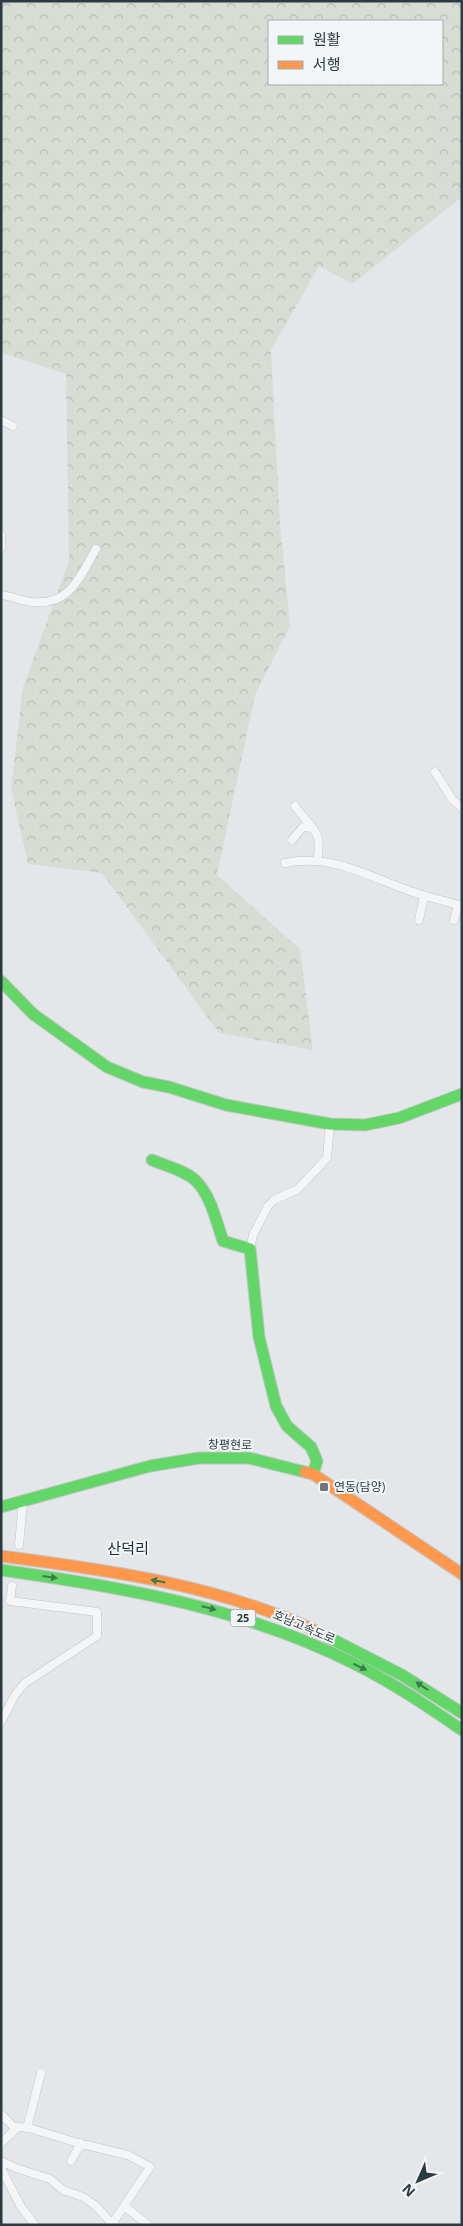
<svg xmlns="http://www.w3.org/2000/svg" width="463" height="2226" font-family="'Open Sans','Noto Sans KR',sans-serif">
	<defs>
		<pattern id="forest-crowns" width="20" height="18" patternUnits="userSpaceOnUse" patternTransform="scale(1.25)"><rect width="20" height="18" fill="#d7ddd5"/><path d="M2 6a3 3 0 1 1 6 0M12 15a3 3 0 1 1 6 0" fill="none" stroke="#b9beb8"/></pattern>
	</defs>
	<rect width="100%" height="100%" fill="#e4e7e9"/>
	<!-- forest -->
	<path fill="url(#forest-crowns)" fill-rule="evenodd" d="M1 1H462V197L352 284 319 266 271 350 280 523 290 626 255 695 217 875 300 949 313 1050 219 1033 102 873 28 864 11 788 23 687 69 561 66 374 1 353ZM269 21H442V84H269Z"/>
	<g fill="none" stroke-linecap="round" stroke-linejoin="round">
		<!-- street casing -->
		<g stroke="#c2c5c7" stroke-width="9">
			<path id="street" d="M1 420 13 426
				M1 535V548
				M1 595C12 596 21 601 32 602 70 606 79 578 96 549
				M435 772 452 799 462 808
				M295 806C310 828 324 830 317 860
				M292 840 303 827 312 828
				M285 863C330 853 370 877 410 891 427 897 445 901 462 906
				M419 920 424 896
				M454 920 458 905
				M250 1249 253 1235 268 1206 274 1200 298 1189 327 1158 330 1124
				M19 1545 23 1501
				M1 1722 15 1695 25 1683 97 1636V1612L10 1601 12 1586
				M1 2114 16 2129
				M27 2128 41 2073
				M1 2143 18 2127 29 2128 78 2143 128 2155 150 2167 114 2221V2225
				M1 2161 16 2168 50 2179 63 2190 83 2197 96 2206 113 2225
				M71 2161 81 2143
				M1 2168 21 2207 35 2225
				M124 2206 148 2225"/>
		</g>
		<!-- fast casing -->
		<g stroke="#c2c5c7" stroke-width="13">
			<path id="fast" d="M1 981 33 1014 107 1067 143 1082 169 1087 226 1105 330 1124 365 1125 399 1118 462 1094
				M152 1160C166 1166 184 1170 195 1180 211 1195 216 1221 223 1241L250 1249 259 1337 276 1406 287 1426 311 1447 317 1461 313 1474
				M1 1507 150 1466 199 1458H249L305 1472
				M1 1570C122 1587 245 1608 355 1664 393 1683 427 1706 462 1730
				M318 1632 402 1675 462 1713"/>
		</g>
		<!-- slow casing -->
		<g stroke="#c2c5c7" stroke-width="13">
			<path id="slow" d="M305 1472 313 1474 462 1574
				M1 1556C108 1570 220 1585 318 1632"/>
		</g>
		<!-- street -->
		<use href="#street" stroke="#f4f5f6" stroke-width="8"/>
		<!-- fast -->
		<use href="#fast" stroke="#63d668" stroke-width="11"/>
		<!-- slow -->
		<use href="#slow" stroke="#ff974d" stroke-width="11"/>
	</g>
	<!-- one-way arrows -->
	<defs><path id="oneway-solid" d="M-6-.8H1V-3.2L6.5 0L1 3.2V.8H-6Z" transform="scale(1.25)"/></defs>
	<g fill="#427851">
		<use href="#oneway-solid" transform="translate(50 1577) rotate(8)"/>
		<use href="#oneway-solid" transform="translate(158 1581) rotate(-169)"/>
		<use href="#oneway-solid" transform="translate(209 1608) rotate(14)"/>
		<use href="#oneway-solid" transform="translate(360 1667) rotate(26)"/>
		<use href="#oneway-solid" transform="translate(422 1686) rotate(-146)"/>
	</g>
	<!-- markers -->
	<rect fill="#6c777c" stroke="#f3f6f8" stroke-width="2" x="319" y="1482" width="10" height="10" rx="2.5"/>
	<g text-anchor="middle" stroke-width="4" stroke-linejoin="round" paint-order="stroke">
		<!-- shield labels -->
		<rect fill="#f3f6f8" stroke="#687279" stroke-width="1" x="230.5" y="1609.5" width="25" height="17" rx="4"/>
		<g font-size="11" font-weight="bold" fill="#2c3a42">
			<text x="243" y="1622">25</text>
		</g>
		<!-- street labels -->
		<g font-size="12" fill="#2c3a42" stroke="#f3f6f8">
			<text transform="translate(230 1445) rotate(1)" y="4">창평현로</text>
			<text transform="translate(304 1627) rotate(23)" y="4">호남고속도로</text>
		</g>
		<!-- poi labels -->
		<g font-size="12" fill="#2c3a42" stroke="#f3f6f8" text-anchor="start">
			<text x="334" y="1491">연동(담양)</text>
		</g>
		<!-- quarter labels -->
		<g font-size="15" fill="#1e2b33" stroke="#f3f6f8">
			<text x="128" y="1554">산덕리</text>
		</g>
	</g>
	<!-- border -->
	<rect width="463" height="2226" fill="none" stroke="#2c3a42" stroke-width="5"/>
	<!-- legend -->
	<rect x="268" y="20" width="175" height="65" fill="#f3f6f8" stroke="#a3abaf"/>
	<rect x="278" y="36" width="25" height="8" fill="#63d668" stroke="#a3abaf"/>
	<text x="313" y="45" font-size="15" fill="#2c3a42">원활</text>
	<rect x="278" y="61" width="25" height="8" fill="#ff974d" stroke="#a3abaf"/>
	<text x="313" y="70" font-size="15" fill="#2c3a42">서행</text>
	<!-- north arrow -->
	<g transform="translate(418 2181) rotate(225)" stroke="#f3f6f8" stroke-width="4" paint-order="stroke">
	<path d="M0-4L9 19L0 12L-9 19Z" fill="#2c3a42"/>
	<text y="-8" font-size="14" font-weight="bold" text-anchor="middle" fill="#2c3a42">N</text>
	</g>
</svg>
